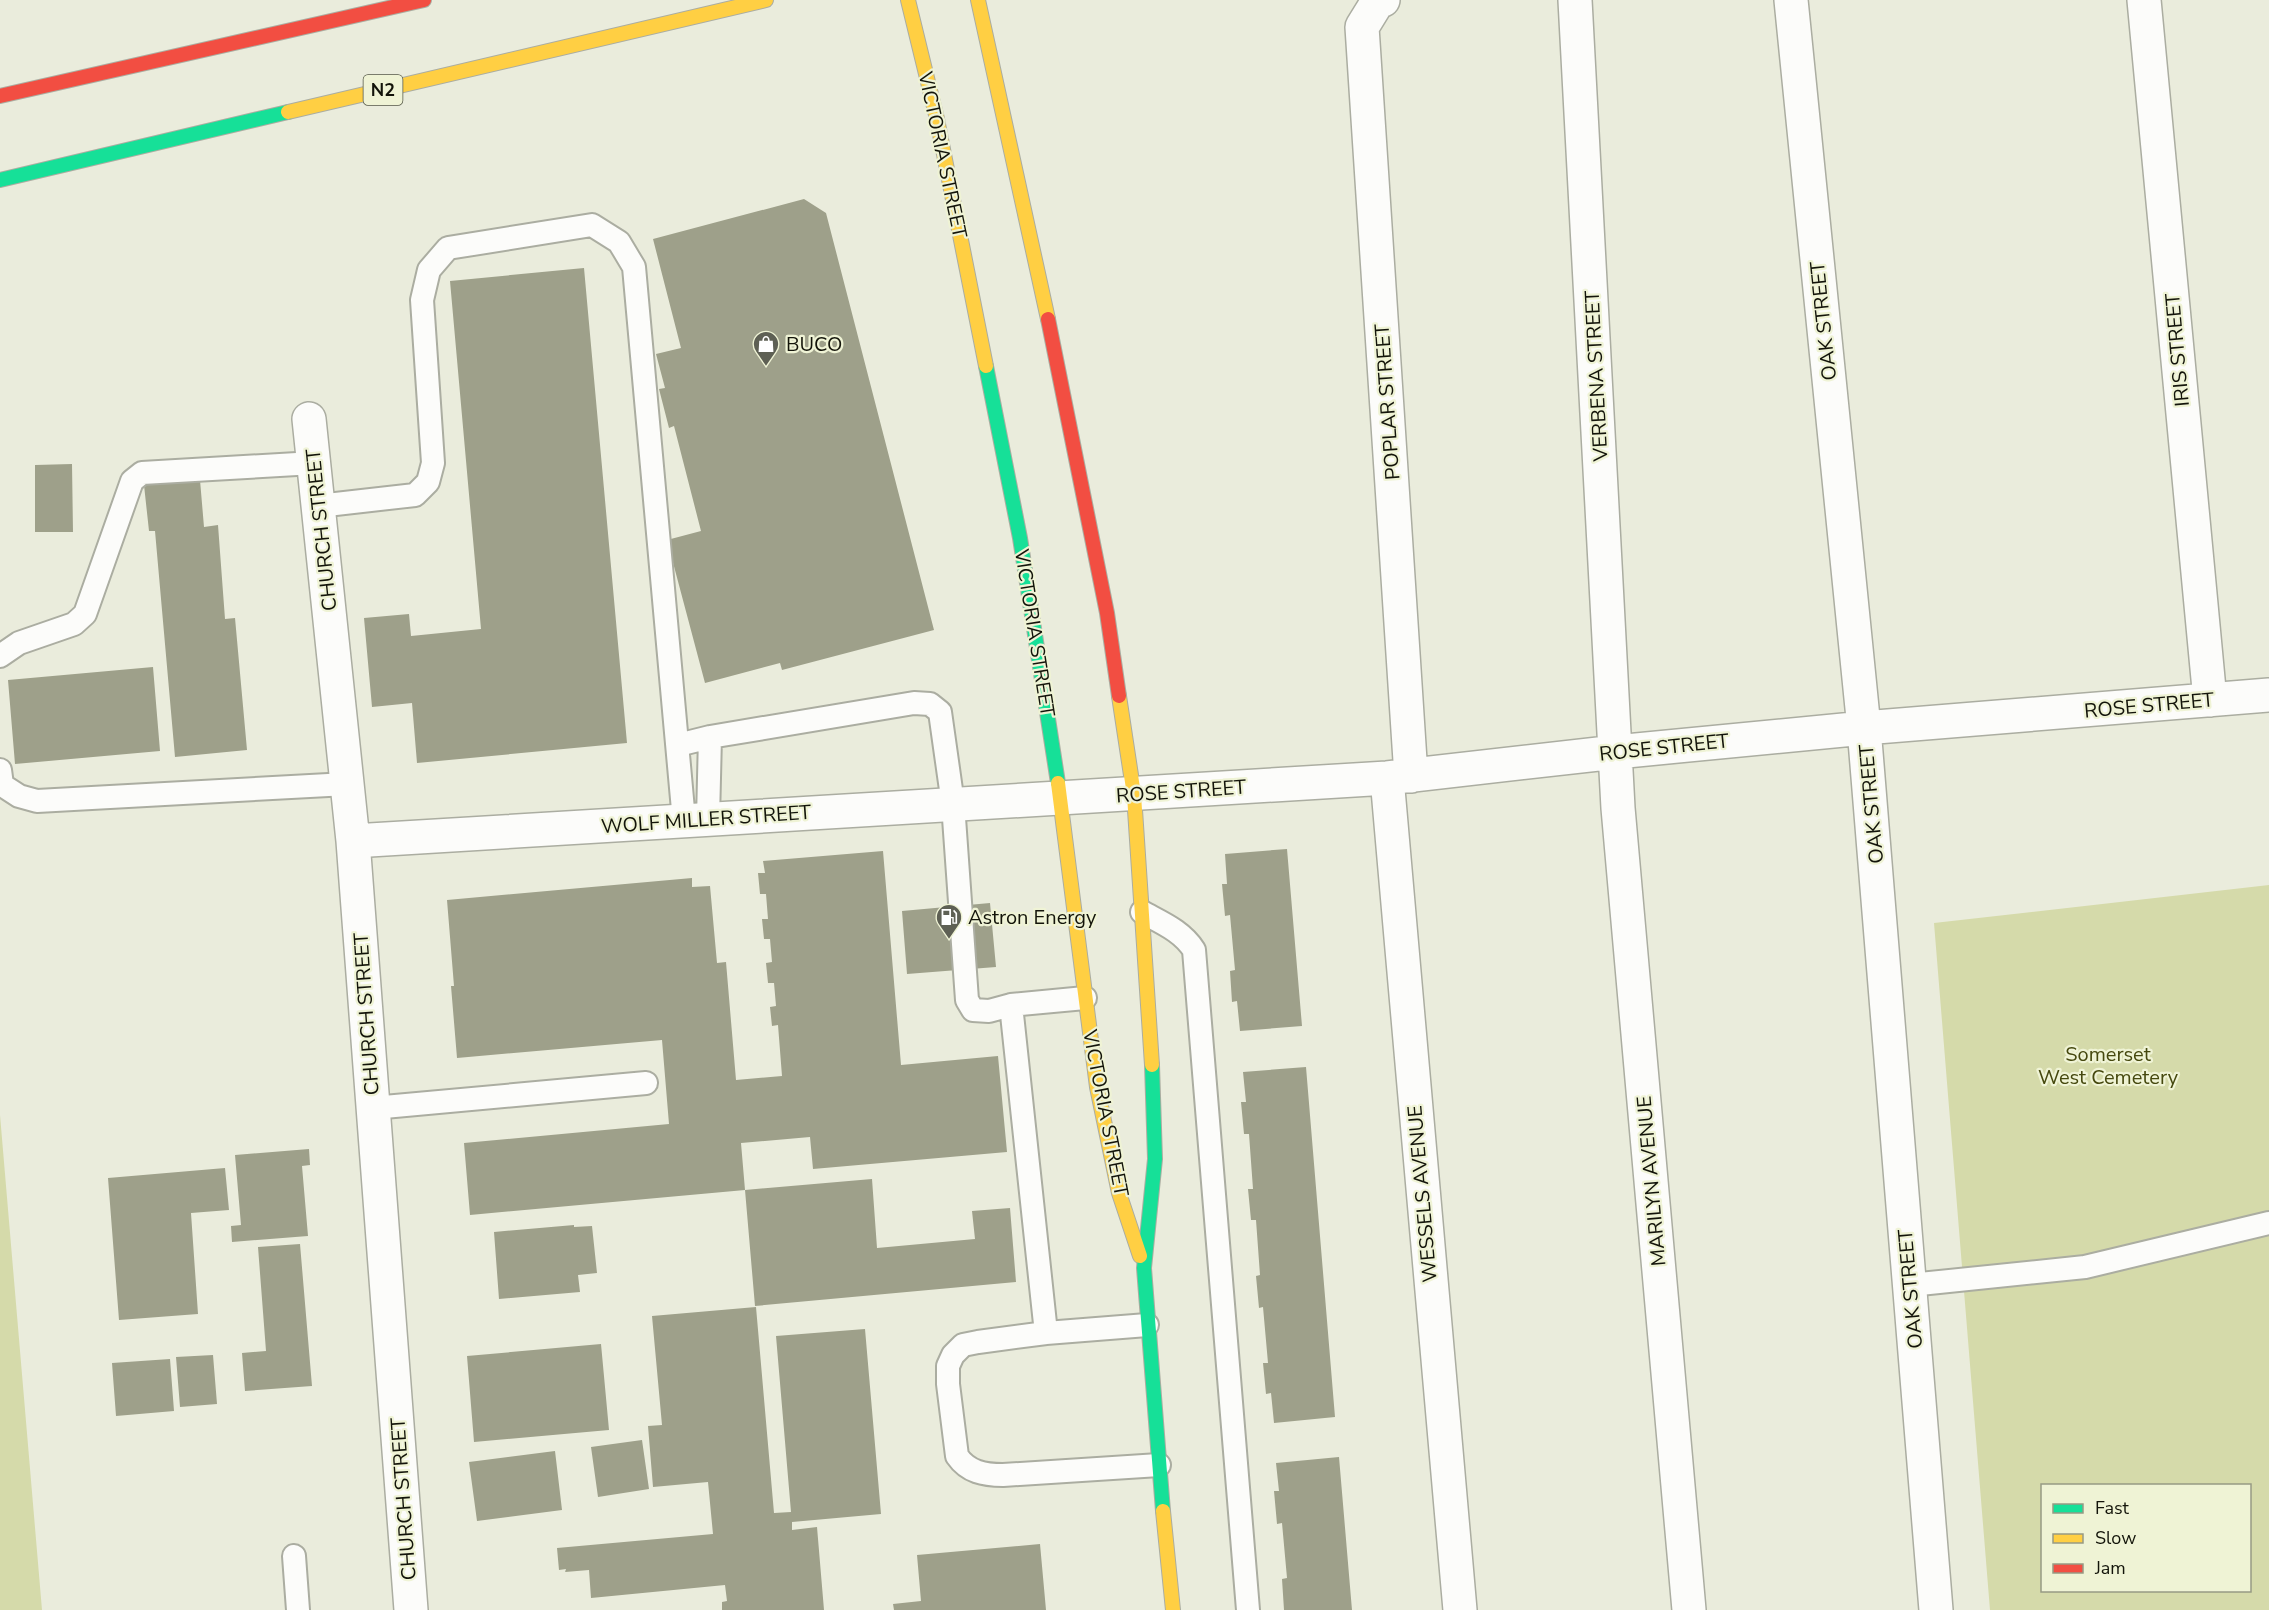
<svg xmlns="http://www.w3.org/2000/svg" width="2269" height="1610" font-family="'Nunito Sans',sans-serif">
	<rect width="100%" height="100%" fill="#eaecdc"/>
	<!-- green -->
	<path fill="#d5daaa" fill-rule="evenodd" d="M2269 885V1610H1990L1934 923ZM2042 1486H2250V1590H2042Z
		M0 1115 42 1610H0Z"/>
	<!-- building -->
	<path fill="#9ea08a" d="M804 199 826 213 934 630 782 670 780 663 705 683 667 540 701 531 674 426 669 428 659 389 665 388 656 354 681 348 653 239Z
		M584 268 627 743 417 763 412 703 372 707 364 618 409 614 411 636 481 629 450 281Z
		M72 464 73 532H35V465Z
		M200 480 204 527 218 525 225 619 235 618 247 750 175 757 155 531H149L144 485Z
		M153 667 160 751 15 764 8 680Z
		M1287 849 1302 1026 1240 1031 1237 1001 1232 1002 1230 971 1235 970 1230 915 1225 916 1222 884H1227L1225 854Z
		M883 851 901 1065 998 1056 1007 1152 813 1169 810 1137 741 1143 745 1190 470 1215 464 1143 669 1124 662 1040 457 1058 451 986H454L447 900 692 878V887L710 886 717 963 726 962 736 1080 782 1076 778 1025 772 1026 770 1007 776 1006 774 983H768L766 963 772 962 770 939H764L762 919H768L766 894H760L758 873H765L763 861Z
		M990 903 996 967 907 974 902 911Z
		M1306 1067 1335 1417 1274 1423 1271 1393 1266 1394 1263 1363H1268L1263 1307 1259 1308 1256 1276 1260 1275 1256 1220H1251L1248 1189H1253L1249 1134H1244L1241 1102H1246L1243 1072Z
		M309 1149 310 1165 302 1166 308 1236 232 1242 231 1226 241 1225 235 1155Z
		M225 1168 229 1210 191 1213 198 1314 119 1320 108 1178Z
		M872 1179 877 1248 975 1239 972 1211 1010 1208 1016 1282 755 1306 745 1190Z
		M574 1225V1227L592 1226 597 1273 578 1275 580 1292 499 1299 494 1232Z
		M300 1244 312 1386 245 1391 242 1353 266 1351 258 1247Z
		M756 1307 774 1513 791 1512 776 1336 865 1329 881 1514 792 1522V1530L817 1527 824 1610H722V1602L727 1601 725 1585 591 1598 589 1570 565 1572 566 1569 559 1570 557 1548 713 1534 708 1482 653 1487 648 1426 662 1425 652 1316Z
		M601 1344 609 1430 474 1442 467 1356Z
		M213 1355 217 1404 180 1407 176 1357Z
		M170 1359 174 1411 116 1416 112 1363Z
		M642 1440 649 1489 598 1497 591 1447Z
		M555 1451 562 1510 477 1521 469 1462Z
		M1339 1457 1352 1610H1284L1282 1579 1287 1578 1282 1523 1277 1524 1274 1491H1279L1276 1463Z
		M1040 1544 1046 1610H894L893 1604 921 1601 917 1555Z"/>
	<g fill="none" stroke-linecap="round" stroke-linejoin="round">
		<!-- lane casing -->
		<g stroke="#abada1" stroke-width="26">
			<path id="lane" d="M318 506 415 495 428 482 433 463 422 300 429 270 448 248 592 225 619 242 634 267 684 821
				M0 656 19 643 74 624 85 614 132 481 142 473 314 463
				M678 745 710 737 914 703 930 704 940 712 953 804 967 1000 973 1010 989 1011 1011 1005 1046 1333
				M0 770 2 785 19 796 37 801 347 784
				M708 819 710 737
				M1142 912C1162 923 1182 931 1194 950L1248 1610
				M1011 1005 1085 998
				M373 1108 646 1083
				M1910 1285 2085 1267 2269 1223
				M1147 1325 1046 1333 978 1342 963 1345 953 1355 948 1366V1384L957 1456C968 1472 984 1475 1003 1475L1159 1465
				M294 1556 298 1610"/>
		</g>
		<!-- street casing -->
		<g stroke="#abada1" stroke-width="36">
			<path id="street" d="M1383 0 1378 1 1362 27 1411 776
				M1575 0 1618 808 1689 1610
				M1791 0 1864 728 1936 1610
				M2144 0 2210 700
				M309 419 353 841 411 1610
				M1387 778 1460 1610
				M353 841 1387 778 1616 752 1864 728 2269 695"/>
		</g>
		<!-- fast casing -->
		<g stroke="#abada1" stroke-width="16">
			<path id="fast" d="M0 180 288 112
				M986 366 1020 538 1058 783
				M1152 1065 1155 1159 1144 1268 1163 1511"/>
		</g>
		<!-- slow casing -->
		<g stroke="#abada1" stroke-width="16">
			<path id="slow" d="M908 0 937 119 986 366
				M978 0 1048 319
				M288 112 766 0
				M1119 696 1134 795 1152 1065
				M1058 783 1097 1087 1119 1193 1140 1256
				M1163 1511 1173 1610"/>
		</g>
		<!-- jam casing -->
		<g stroke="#abada1" stroke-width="16">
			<path id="jam" d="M0 96 424 0
				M1048 319 1107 613 1119 696"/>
		</g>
		<!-- lane -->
		<use href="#lane" stroke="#fcfcfa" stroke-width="22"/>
		<!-- street -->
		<use href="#street" stroke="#fcfcfa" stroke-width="33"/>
		<!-- fast -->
		<use href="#fast" stroke="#16e098" stroke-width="14"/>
		<!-- slow -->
		<use href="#slow" stroke="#ffcf43" stroke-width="14"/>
		<!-- jam -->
		<use href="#jam" stroke="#f24e42" stroke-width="14"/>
	</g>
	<!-- icons -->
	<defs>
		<g id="shop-pin" transform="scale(1.35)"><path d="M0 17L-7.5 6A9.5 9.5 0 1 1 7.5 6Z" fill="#5e6054" stroke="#eff3d5"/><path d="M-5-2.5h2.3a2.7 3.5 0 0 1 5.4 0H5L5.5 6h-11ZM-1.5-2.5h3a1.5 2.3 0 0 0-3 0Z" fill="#fff"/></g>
		<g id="fuel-pin" transform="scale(1.35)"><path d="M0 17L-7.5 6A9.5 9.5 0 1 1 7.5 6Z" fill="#5e6054" stroke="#eff3d5"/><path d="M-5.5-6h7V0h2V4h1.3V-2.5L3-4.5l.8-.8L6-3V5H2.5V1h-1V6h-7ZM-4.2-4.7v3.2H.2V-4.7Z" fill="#fff"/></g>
	</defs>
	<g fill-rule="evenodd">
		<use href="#shop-pin" x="766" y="344"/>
		<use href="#fuel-pin" x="949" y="917"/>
	</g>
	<g text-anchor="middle" stroke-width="4.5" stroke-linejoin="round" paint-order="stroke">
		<!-- shield labels -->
		<rect fill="#eff3d5" stroke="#555747" stroke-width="1.5" x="363.5" y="75" width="39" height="30" rx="4.5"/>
		<g font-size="18" font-weight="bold" fill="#13140a">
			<text x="383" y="96">N2</text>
		</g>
		<!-- street labels -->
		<g font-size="20" fill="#13140a" stroke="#eff3d5">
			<text transform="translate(943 155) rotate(78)" y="7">VICTORIA STREET</text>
			<text transform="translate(1823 321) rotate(-96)" y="7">OAK STREET</text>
			<text transform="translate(2177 350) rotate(-95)" y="7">IRIS STREET</text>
			<text transform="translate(1596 376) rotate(-93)" y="7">VERBENA STREET</text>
			<text transform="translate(1387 402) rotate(-94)" y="7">POPLAR STREET</text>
			<text transform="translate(321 530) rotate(-96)" y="7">CHURCH STREET</text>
			<text transform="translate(1035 633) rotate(81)" y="7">VICTORIA STREET</text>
			<text transform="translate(2149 705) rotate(-5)" y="7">ROSE STREET</text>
			<text transform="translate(1664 747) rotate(-6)" y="7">ROSE STREET</text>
			<text transform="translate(1181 791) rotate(-4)" y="7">ROSE STREET</text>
			<text transform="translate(1871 804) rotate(-95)" y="7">OAK STREET</text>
			<text transform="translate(706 819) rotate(-4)" y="7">WOLF MILLER STREET</text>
			<text transform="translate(366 1014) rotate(-94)" y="7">CHURCH STREET</text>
			<text transform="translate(1106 1113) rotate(79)" y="7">VICTORIA STREET</text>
			<text transform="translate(1651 1181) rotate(-95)" y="7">MARILYN AVENUE</text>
			<text transform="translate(1422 1194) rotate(-95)" y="7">WESSELS AVENUE</text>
			<text transform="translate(1910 1289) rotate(-95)" y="7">OAK STREET</text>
			<text transform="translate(403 1499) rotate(-94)" y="7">CHURCH STREET</text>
		</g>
		<!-- poi labels -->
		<g font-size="20" fill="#13140a" stroke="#eff3d5" text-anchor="start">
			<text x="786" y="351">BUCO</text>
			<text x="968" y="924">Astron Energy</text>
		</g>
		<!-- park labels -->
		<g font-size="20" fill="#45480e" stroke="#eff3d5">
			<text x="2108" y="1061">Somerset<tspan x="2108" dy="23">West Cemetery</tspan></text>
		</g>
	</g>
	<!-- legend -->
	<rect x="2041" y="1484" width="210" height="108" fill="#eff3d5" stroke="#979a84" stroke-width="1.5"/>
	<rect x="2053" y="1504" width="30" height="9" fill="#16e098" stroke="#979a84" stroke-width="1.5"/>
	<text x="2095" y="1514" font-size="18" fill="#13140a">Fast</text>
	<rect x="2053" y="1534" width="30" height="9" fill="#ffcf43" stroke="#979a84" stroke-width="1.5"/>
	<text x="2095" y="1544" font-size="18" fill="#13140a">Slow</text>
	<rect x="2053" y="1564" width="30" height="9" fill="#f24e42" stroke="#979a84" stroke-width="1.5"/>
	<text x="2095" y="1574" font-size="18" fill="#13140a">Jam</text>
</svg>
